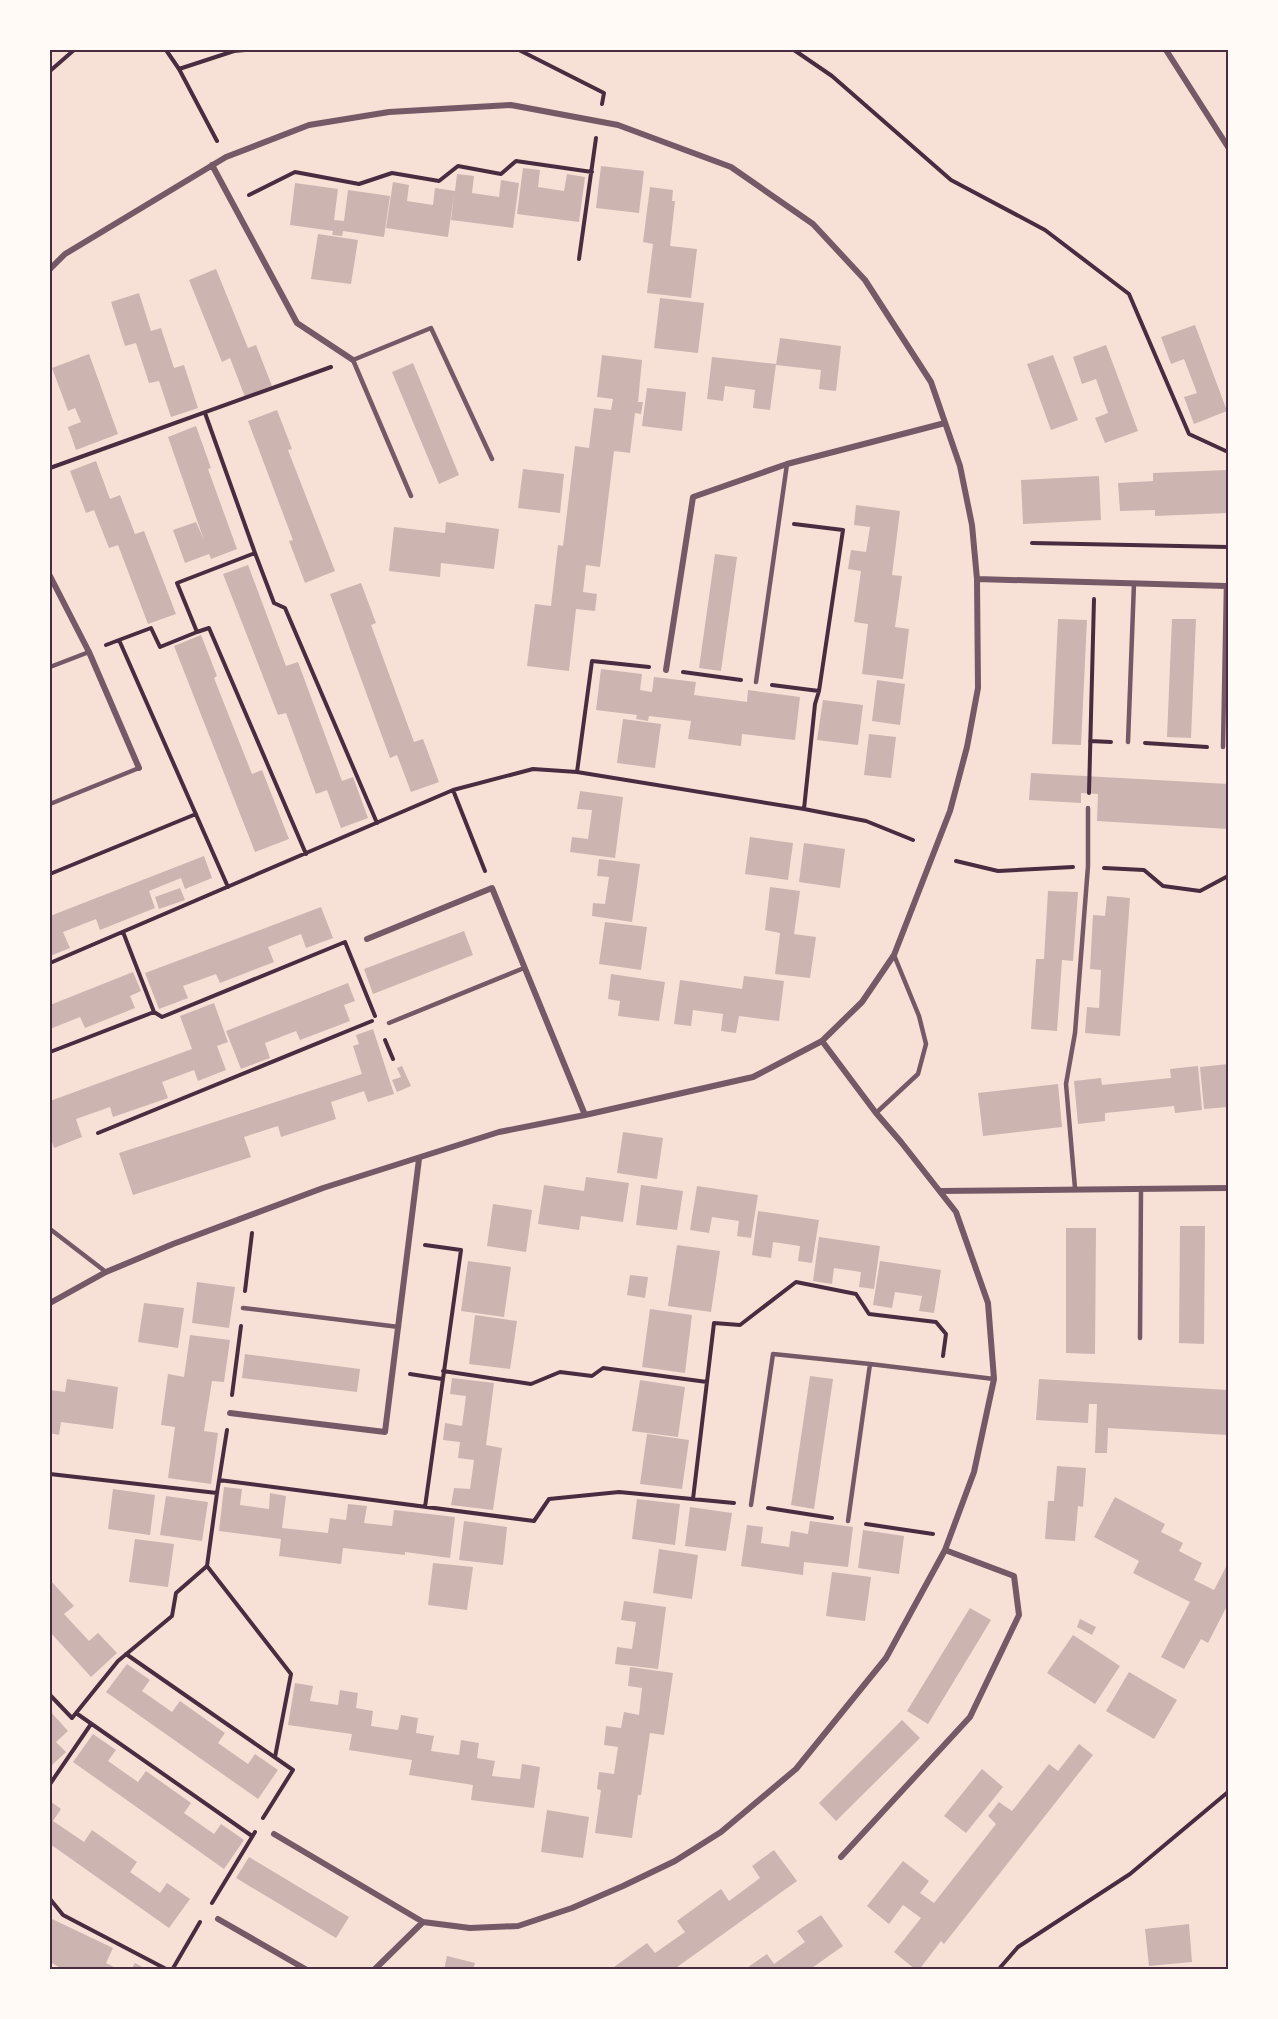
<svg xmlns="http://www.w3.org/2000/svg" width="1278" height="2019" font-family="Overpass,sans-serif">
	<rect width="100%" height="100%" fill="#f7e1d7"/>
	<!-- building -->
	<path fill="#ccb4b1" d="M601 166 644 171 639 213 596 208Z
		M523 168 540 170 538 187 564 191 567 174 585 177 579 222 517 214Z
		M457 174 474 176 472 193 499 197 501 180 519 183 513 228 451 220 454 194 448 237 386 228 393 182 409 185 407 201 433 205 435 188 455 191Z
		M295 183 338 189 334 220 344 221 348 190 390 196 384 237 343 231 342 236 332 235 333 231 290 225Z
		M650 187 673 190 672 201H675L670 246 697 249 691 298 647 293 653 244 643 242Z
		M318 234 358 240 351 284 311 279Z
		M216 269 248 348 256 345 272 386 245 397 230 358 222 362 189 280Z
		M139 293 151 331 161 328 174 368 184 365 198 408 171 417 159 381 149 383 136 343 125 346 111 302Z
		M660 298 704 303 698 353 654 348Z
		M1195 325 1227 411 1194 424 1184 397 1197 393 1184 359 1171 364 1161 337Z
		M780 338 841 346 836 391 819 389 821 370 776 365Z
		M1106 345 1138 431 1105 443 1095 418 1108 413 1096 379 1082 384 1073 357Z
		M89 354 118 434 76 450 68 427 81 422 75 408 68 411 52 368Z
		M602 355 642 360 638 402H643L641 414 635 413 630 453 614 451 600 567 586 565 583 592 597 594 595 611 576 609 569 671 527 666 535 604 551 606 558 545 563 546 575 446 589 448 594 408 611 410 613 399 597 397Z
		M1053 355 1078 420 1051 430 1027 364Z
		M712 357 776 364 770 410 753 408 755 390 725 386 723 401 707 399Z
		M413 363 459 475 439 484 392 372Z
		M647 388 686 392 682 431 642 426Z
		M277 410 292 449 288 450 335 571 305 583 289 541 293 540 248 421Z
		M196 426 211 468 208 469 237 549 211 559 209 554 185 563 173 530 196 522 204 540 168 437Z
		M96 461 110 499 120 495 135 534 144 531 176 614 148 624 118 545 109 548 94 510 86 513 70 471Z
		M523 469 564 474 560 513 518 508Z
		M1228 470V513L1155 516V510L1120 511 1118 483 1153 481V473Z
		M1099 476 1101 520 1023 524 1021 480Z
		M856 505 900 511 892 575 902 576 895 627 909 629 903 679 862 674 868 624 854 622 861 571 848 569 851 550 866 552 870 527 854 525Z
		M446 522 499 529 494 569 441 563 440 577 389 571 394 527 445 533Z
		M715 554 737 557 721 671 699 668Z
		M248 565 286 666 298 662 342 781 353 777 368 818 341 828 327 790 316 794 286 713 278 715 223 574Z
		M361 583 376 623 371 625 414 742 423 739 439 782 411 792 397 755 390 758 330 594Z
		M1058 619 1087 620 1081 745 1052 744Z
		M1172 619H1196L1191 738 1167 737Z
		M201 635 217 676 214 678 252 774 262 770 289 839 255 852 174 646Z
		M601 669 642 674 640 690 652 692 654 677 696 682 694 695 747 702 748 690 800 697 795 740 742 734 741 746 688 739 691 721 649 716 648 721 636 719 637 715 596 710Z
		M877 680 905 684 900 725 872 721Z
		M823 700 863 705 858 745 817 740Z
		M623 719 661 724 655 768 617 763Z
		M869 734 896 737 891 778 864 775Z
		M1031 773 1228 784V829L1097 821 1098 794 1081 793V803L1029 800Z
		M580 791 623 797 615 858 570 852 572 837 588 839 592 810 577 809Z
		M750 837 793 843 788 880 745 874Z
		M804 843 845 849 840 888 799 882Z
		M204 856 212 878 185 889 181 878 149 891 155 908 100 930 96 919 63 932 70 948 50 956V916Z
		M599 859 640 864 632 922 592 916 593 903 605 904 609 877 597 876Z
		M770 887 800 891 794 934 816 937 810 978 775 974 780 933 765 930Z
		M180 888 185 900 159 909 155 897Z
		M1048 891 1078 892 1073 961 1062 960 1057 1031 1031 1029 1036 959H1044Z
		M1107 896 1130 898 1120 1036 1085 1033 1087 1007 1099 1008 1101 970 1090 969 1093 915 1105 916Z
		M321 907 333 938 306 948 301 934 268 947 274 962 220 983 216 974 183 986 188 998 159 1009 145 973Z
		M605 922 647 927 641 970 599 964Z
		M464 931 473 955 373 994 364 969Z
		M133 972 141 991 130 996 135 1008 85 1028 80 1017 50 1029V1005Z
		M611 974 665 982 659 1021 618 1016 620 1001 608 999Z
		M744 976 784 981 779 1021 739 1016 736 1033 721 1031 723 1014 693 1010 691 1026 674 1024 680 980 742 989Z
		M348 983 355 1001 344 1005 350 1021 300 1040 296 1031 265 1043 270 1058 241 1069 226 1031Z
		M214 1003 228 1042 217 1046 226 1070 198 1081 194 1070 162 1082 168 1098 113 1117 110 1107 76 1119 82 1137 54 1148 50 1136V1101L192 1049 180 1016Z
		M373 1029 394 1094 368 1102 364 1091 331 1102 336 1119 281 1137 278 1126 244 1137 251 1157 133 1195 119 1153 362 1074 353 1046 359 1044 356 1035Z
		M1228 1064V1107L1204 1109 1200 1067Z
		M402 1066 411 1086 397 1092 392 1080 401 1077 397 1068Z
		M1198 1066 1202 1110 1175 1113 1174 1106 1105 1113V1121L1078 1124 1074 1081 1101 1078 1102 1085 1171 1078 1170 1069Z
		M1058 1084 1062 1127 983 1136 978 1093Z
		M623 1132 663 1138 657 1179 617 1173Z
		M586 1177 629 1183 623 1222 581 1216 579 1230 538 1224 544 1185 584 1191Z
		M641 1185 683 1191 677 1230 636 1225Z
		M697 1186 758 1195 751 1238 737 1236 739 1221 712 1217 709 1233 690 1230Z
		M493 1204 532 1210 526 1252 487 1246Z
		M758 1211 819 1220 812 1263 798 1261 800 1246 773 1242 771 1258 752 1255Z
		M1180 1226H1205L1204 1344 1179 1343Z
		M1066 1228H1096L1095 1354 1066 1353Z
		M819 1237 880 1246 874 1289 859 1287 861 1272 834 1268 832 1284 813 1281Z
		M677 1245 720 1251 711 1312 668 1306Z
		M468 1261 511 1267 504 1317 461 1311Z
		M880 1261 941 1270 934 1313 919 1311 922 1296 895 1292 892 1308 873 1305Z
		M630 1275 648 1277 645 1298 627 1295Z
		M197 1282 235 1287 229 1328 192 1323Z
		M144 1303 184 1308 178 1348 138 1342Z
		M650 1309 692 1315 685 1373 642 1367Z
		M475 1315 517 1321 510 1369 469 1364Z
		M190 1335 230 1340 224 1382 212 1381 204 1431 218 1433 211 1484 168 1478 175 1427 161 1425 168 1374 184 1377Z
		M245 1354 360 1369 357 1392 242 1378Z
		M810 1376 833 1379 814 1509 791 1505Z
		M452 1378 494 1383 486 1445 502 1448 493 1510 451 1505 454 1488 470 1489 474 1460 458 1458 460 1442 443 1440 445 1423 462 1426 466 1396 450 1394Z
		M67 1379 118 1387 113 1429 61 1422 59 1435 50 1433V1390L65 1392Z
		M1039 1379 1228 1390V1435L1108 1428 1107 1453H1095L1097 1404H1089L1088 1423 1036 1420Z
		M640 1380 685 1387 678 1437 632 1431Z
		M647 1434 689 1440 682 1489 640 1484Z
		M1057 1466 1086 1468 1083 1507 1078 1506 1075 1541 1045 1539 1048 1501H1054Z
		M224 1487 242 1489 240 1505 269 1509 270 1493 286 1496 282 1528 328 1533 330 1518 346 1520 348 1504 367 1506 364 1523 392 1526 394 1510 455 1517 450 1558 405 1552V1555L343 1548 341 1564 279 1556 281 1539 219 1531Z
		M113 1489 155 1495 150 1535 108 1529Z
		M166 1496 208 1502 202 1541 160 1535Z
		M1115 1497 1165 1524 1161 1532 1183 1543 1179 1551 1202 1563 1194 1580 1214 1590 1228 1563V1604L1208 1643 1201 1639 1184 1669 1161 1657 1190 1602 1133 1573 1139 1561 1094 1537Z
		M637 1499 680 1504 675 1545 632 1539Z
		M690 1507 732 1513 726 1551 685 1546Z
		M464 1521 507 1527 503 1565 459 1560Z
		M810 1521 853 1527 848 1567 804 1562 803 1575 741 1566 747 1525 763 1527 761 1543 789 1547 791 1531 808 1534Z
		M863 1530 904 1536 899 1574 858 1568Z
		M135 1539 174 1544 168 1587 129 1582Z
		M659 1549 698 1555 692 1599 653 1593Z
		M433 1563 473 1567 467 1610 428 1605Z
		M832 1572 871 1577 865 1621 826 1616Z
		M50 1580 74 1606 64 1614 89 1641 98 1633 117 1653 91 1677 50 1632Z
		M624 1601 666 1607 658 1669 615 1664 617 1647 632 1649 636 1622 621 1620Z
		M970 1608 991 1620 928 1724 907 1711Z
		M1080 1619 1096 1627 1092 1635 1077 1627Z
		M1073 1635 1120 1666 1095 1704 1047 1673Z
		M127 1664 150 1680 142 1691 172 1712 180 1701 225 1733 218 1743 248 1764 255 1754 278 1770 258 1799 106 1692Z
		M630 1667 673 1673 664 1735 650 1733 641 1795H638L632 1838 595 1833 601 1790 597 1789 599 1772 614 1774 618 1747 604 1745 606 1726 621 1728 624 1712 639 1715 642 1688 628 1686Z
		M1129 1672 1177 1700 1154 1739 1106 1711Z
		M295 1683 313 1686 310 1701 338 1705 340 1690 358 1693 356 1708 373 1711 371 1726 398 1730 401 1715 418 1718 416 1733 434 1736 431 1751 459 1755 461 1740 479 1743 477 1758 495 1761 492 1776 520 1779 522 1764 540 1767 534 1808 471 1800 473 1785 409 1775 412 1760 349 1750 352 1734 288 1725Z
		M50 1711 68 1731 56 1742 66 1752 52 1765 50 1762Z
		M902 1720 920 1738 836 1821 819 1803Z
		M93 1734 116 1750 108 1761 138 1782 146 1771 191 1803 184 1813 214 1834 221 1824 244 1840 224 1869 73 1762Z
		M1079 1744 1093 1755 944 1944 941 1941 919 1970H916L894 1952 921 1918 903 1905 889 1924 867 1906 903 1861 929 1881 920 1893 934 1903 996 1824 988 1816 999 1802 1012 1811 1049 1764 1058 1771Z
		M982 1769 1003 1787 966 1833 944 1816Z
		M50 1801 61 1809 53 1821 84 1842 92 1830 137 1862 130 1872 160 1893 167 1883 190 1899 169 1928 50 1844Z
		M547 1810 589 1817 583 1858 541 1852Z
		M774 1850 797 1881 673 1970H610L647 1943 655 1953 685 1932 677 1921 721 1889 729 1901 760 1878 752 1866Z
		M249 1857 349 1917 336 1938 236 1878Z
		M821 1915 843 1946 809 1970H744L767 1954 774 1964 805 1942 797 1931Z
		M50 1918 113 1948 106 1963 120 1970H64L50 1962Z
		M1189 1924 1192 1962 1149 1966 1145 1929Z
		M447 1956 475 1963 473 1970H444Z
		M135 1963 148 1970H131Z"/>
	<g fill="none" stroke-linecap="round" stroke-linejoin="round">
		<!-- path -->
		<path stroke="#4a2c40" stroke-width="4" d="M166 50 179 69 217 141
			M519 50 604 93 602 104
			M794 50 832 76 951 180 1045 230 1129 294 1189 434 1228 452
			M179 69 234 51 245 50
			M50 71 74 50
			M249 195 295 172 359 184 392 173 439 181 458 166 501 174 516 161 592 172
			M579 259 596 138
			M50 468 331 367
			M794 524 843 530 819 691 815 704 804 809
			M1032 543 1228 547
			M255 553 274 603 285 608 377 823
			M197 632 209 628 306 854
			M119 640 151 628 160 647 197 632 177 583 255 553 205 413
			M106 645 119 640 228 887
			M683 672 741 680
			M772 685 819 691
			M1090 741 1111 742
			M1145 743 1207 747
			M577 772 592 661 649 667
			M453 790 485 871
			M1089 793 1094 599
			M956 861 998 871 1073 867
			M1104 868 1144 870 1163 886 1200 891 1228 876
			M50 874 196 814
			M50 963 453 790 533 769 577 772 804 809 866 821 913 840
			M154 1012 162 1017 345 942 375 1016
			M385 1040 393 1059
			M50 1052 154 1012 123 932
			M98 1133 372 1021
			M425 1245 461 1250 425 1507
			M245 1291 252 1233
			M443 1371 531 1384 560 1372 592 1376 603 1368 707 1382
			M410 1374 442 1379
			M232 1395 241 1326
			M50 1474 217 1493 227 1430
			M219 1480 534 1521 549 1499 619 1492 734 1503
			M693 1499 714 1323 740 1325 796 1282 856 1294 869 1314 936 1322 946 1334 943 1356
			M768 1508 832 1518
			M866 1524 933 1534
			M207 1566 291 1674 275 1757
			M126 1654 293 1770 263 1818
			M50 1695 72 1718 118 1661 172 1616 176 1593 207 1566 217 1493
			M76 1713 252 1836
			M50 1784 91 1724
			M50 1899 63 1915 168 1970
			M212 1903 255 1832
			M172 1970 200 1922
			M998 1970 1018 1947 1130 1874 1228 1792"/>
		<!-- service -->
		<path stroke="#755966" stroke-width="4.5" d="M411 496 353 360 431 328 492 459
			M50 667 89 652
			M756 682 787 464
			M1128 742 1134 583
			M1223 747 1226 586
			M50 804 139 768
			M389 1023 524 968
			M876 1113 918 1074 926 1044 919 1016 894 955
			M1075 1188 1066 1084 1075 1033 1088 866V808
			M50 1229 106 1272
			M243 1308 399 1327
			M1140 1338 1141 1188
			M751 1505 773 1354 870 1364
			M848 1521 870 1364 994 1379"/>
		<!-- minor -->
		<path stroke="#755966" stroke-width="6" d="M1166 50 1228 147
			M212 165 297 323 353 360
			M50 269 65 254 226 157 309 125 389 112 511 105 618 125 731 167 813 224 865 280 931 382 960 466 972 525 977 579 978 688 967 747 950 811 894 955 862 1002 822 1041 753 1077 585 1115 499 1132 323 1188 173 1244 106 1272 50 1303
			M50 576 89 652 139 768
			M977 579 1226 586
			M666 670 693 497 787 464 945 423
			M367 939 492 888 585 1115
			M940 1191 1228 1188
			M230 1413 385 1432 419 1159
			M274 1834 423 1922 470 1928 518 1926 572 1908 623 1886 675 1861 721 1832 796 1769 886 1658 945 1550 974 1472 994 1379 988 1303 956 1212 901 1142 876 1113 822 1041
			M841 1857 970 1717 1019 1615 1014 1576 945 1550
			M218 1919 307 1970
			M374 1970 423 1922"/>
	</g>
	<!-- border -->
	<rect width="1278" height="2019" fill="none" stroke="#fffaf5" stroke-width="102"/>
	<rect x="51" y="51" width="1176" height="1917" fill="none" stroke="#4a2c40" stroke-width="2"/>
</svg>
